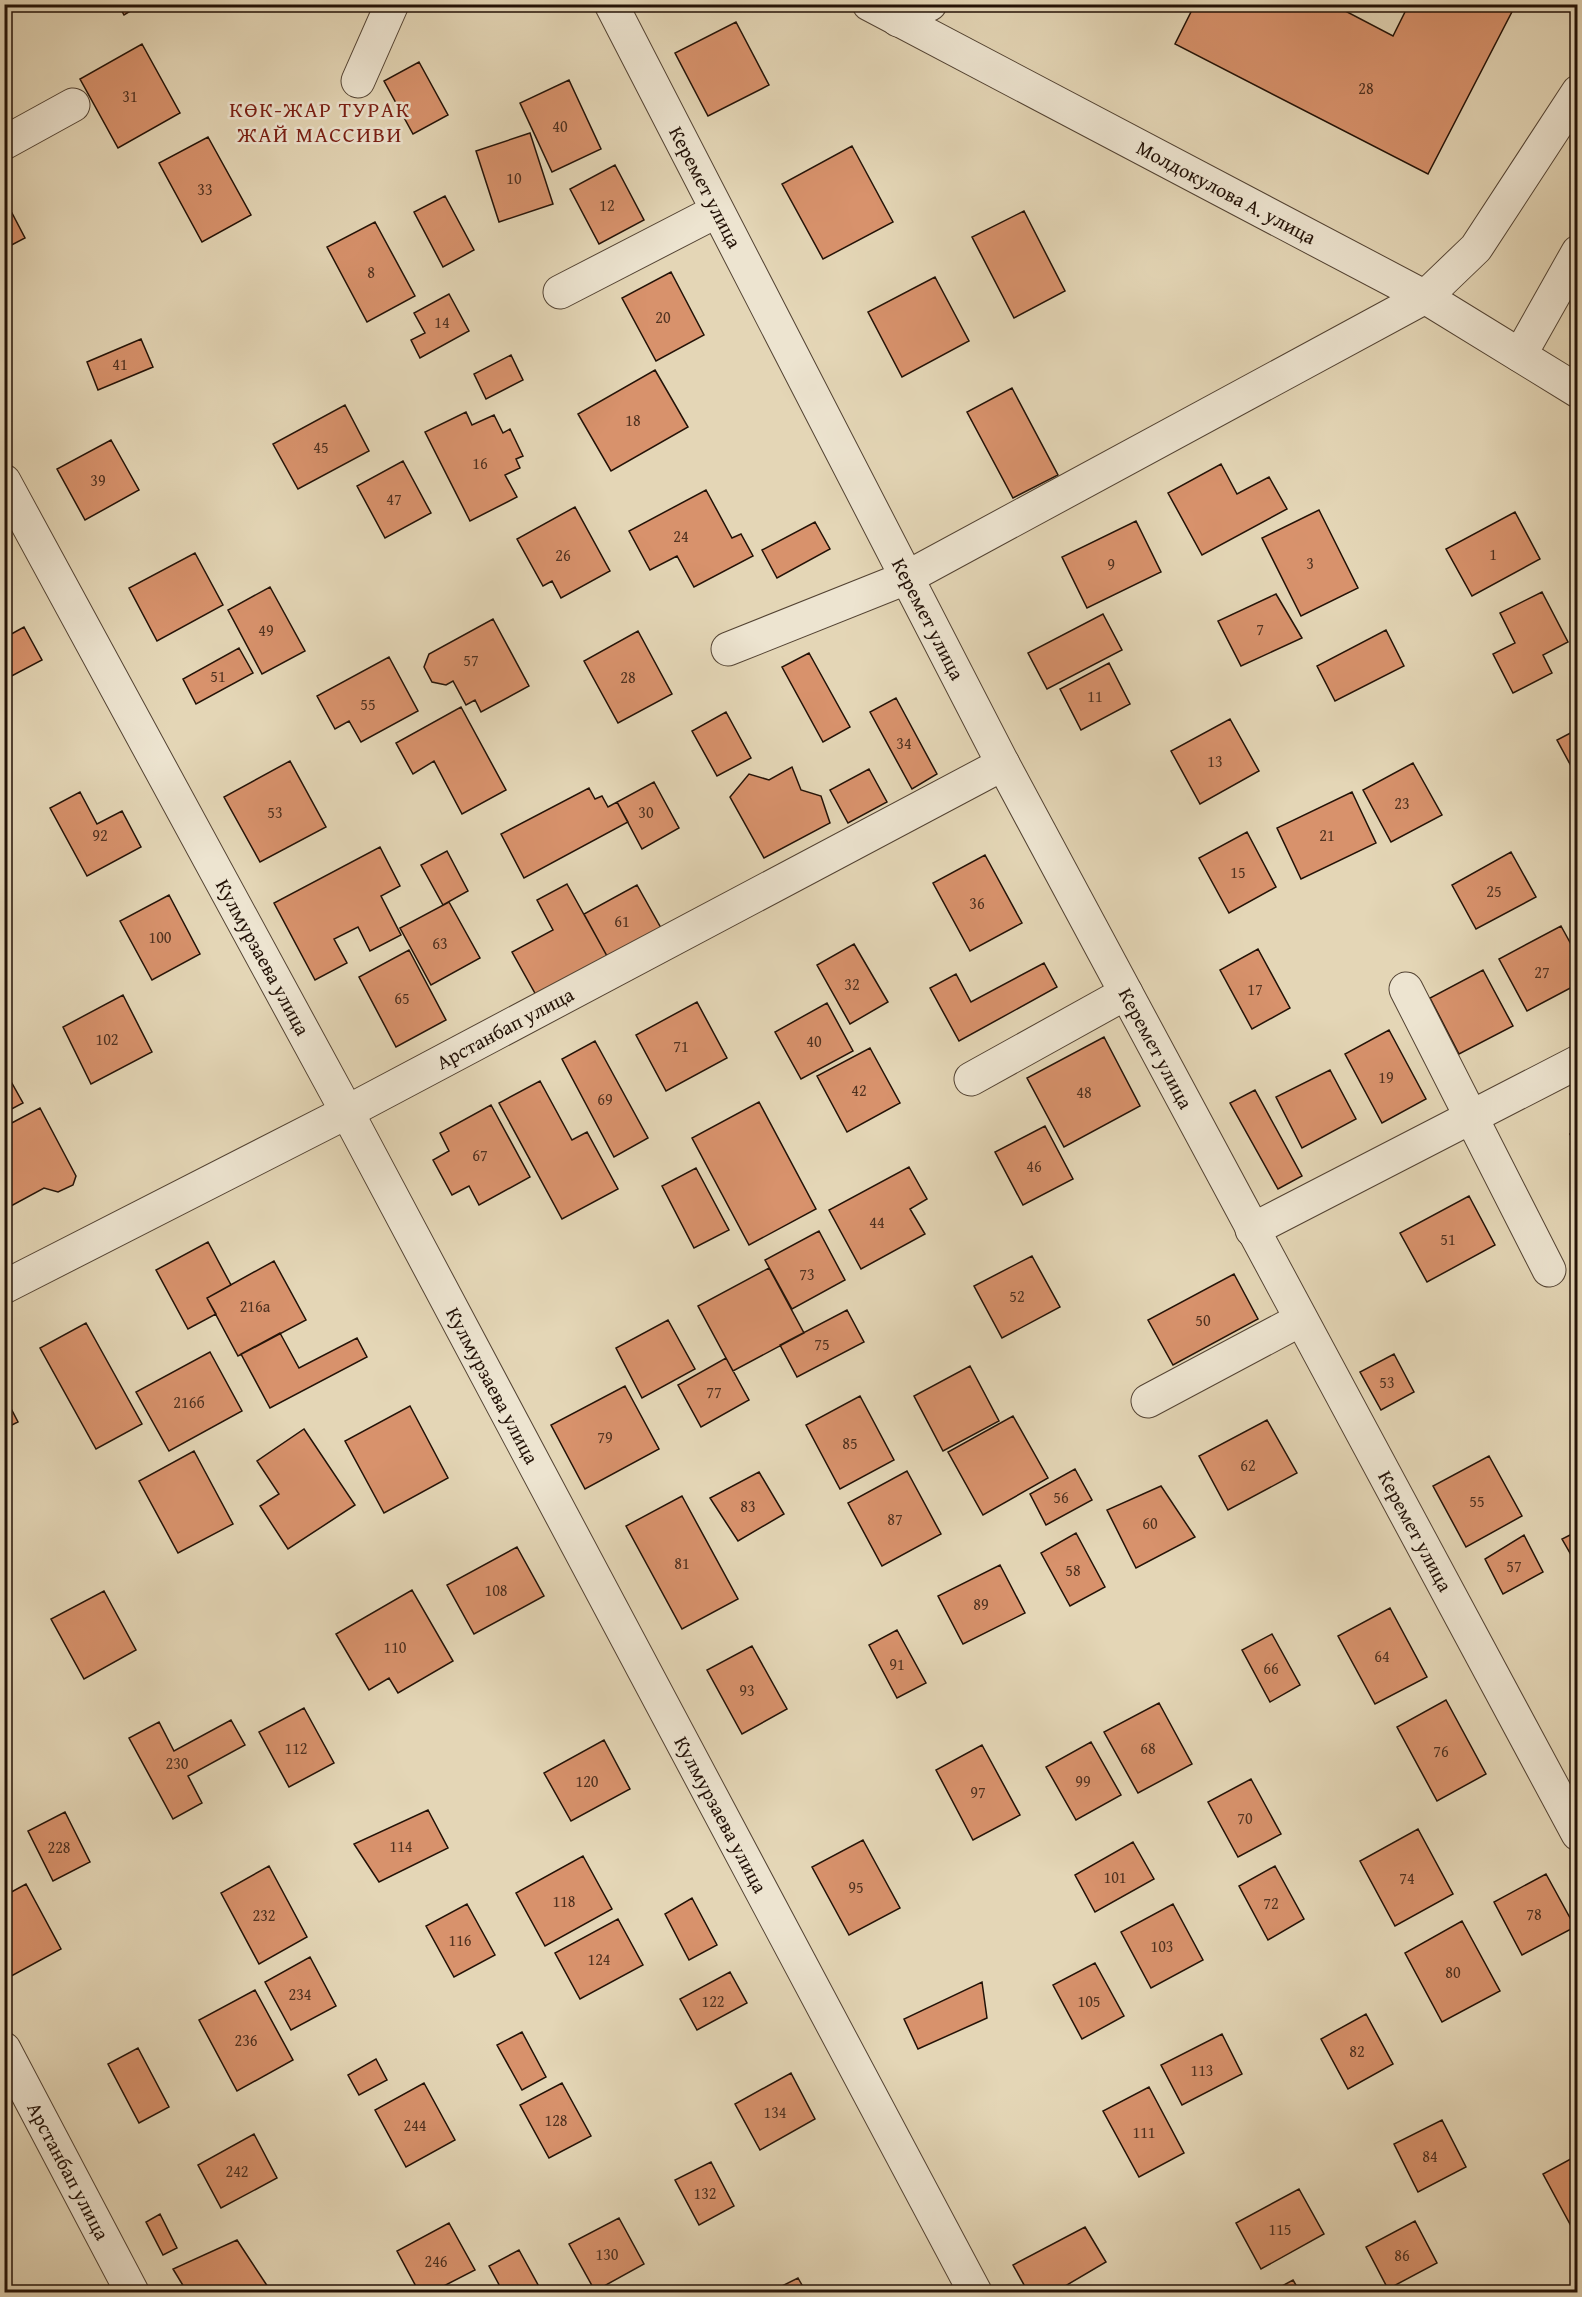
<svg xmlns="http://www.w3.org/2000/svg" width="1582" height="2297" font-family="'Gentium Book Plus',serif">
	<rect width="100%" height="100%" fill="#e4d6b6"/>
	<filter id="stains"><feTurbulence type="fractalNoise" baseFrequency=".00333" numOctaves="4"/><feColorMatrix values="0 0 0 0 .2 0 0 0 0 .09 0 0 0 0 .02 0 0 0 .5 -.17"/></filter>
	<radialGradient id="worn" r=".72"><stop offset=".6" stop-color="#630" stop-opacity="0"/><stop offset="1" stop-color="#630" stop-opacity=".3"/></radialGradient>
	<!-- building -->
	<path fill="#d8926c" stroke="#231207" stroke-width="1.5" d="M118 4H142L124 15Z
		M1195 4H1332L1393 36 1409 4H1516L1428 174 1175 44Z
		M736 22 769 85 708 116 675 53Z
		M142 44 180 113 118 148 80 79Z
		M419 62 448 115 413 134 384 81Z
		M569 80 601 149 552 172 520 103Z
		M530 133 553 204 499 222 476 151Z
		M208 137 251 215 202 242 159 163Z
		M852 146 893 222 823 259 782 184Z
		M615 165 644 220 599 244 570 189Z
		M445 196 474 250 443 267 414 212Z
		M1024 211 1065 291 1014 318 972 237Z
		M12 213 25 238 4 249V216Z
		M375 222 415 296 367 322 327 247Z
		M671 272 704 335 656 361 622 298Z
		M935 277 969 341 902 377 868 312Z
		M449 294 469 331 420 358 411 340 425 333 414 313Z
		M141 339 153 367 98 390 87 362Z
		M511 355 523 380 486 399 474 374Z
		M655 370 688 427 611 471 578 414Z
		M1012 388 1058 475 1013 498 967 412Z
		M345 405 369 451 298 489 273 444Z
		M466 412 472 425 494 415 503 433 510 429 523 456 516 459 520 468 505 475 517 497 470 521 425 432Z
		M111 440 139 490 85 520 57 469Z
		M403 461 431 513 385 538 357 486Z
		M1221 464 1237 494 1269 477 1287 509 1202 555 1168 493Z
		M706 490 732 538 741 534 753 556 694 587 677 556 650 570 629 531Z
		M575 507 610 571 561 598 552 581 543 586 517 539Z
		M1319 510 1358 588 1301 616 1262 538Z
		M1515 512 1540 559 1472 596 1446 549Z
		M1136 521 1161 572 1087 608 1062 557Z
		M815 522 830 549 777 578 762 550Z
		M195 553 223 605 157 641 129 588Z
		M270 587 305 651 262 674 228 610Z
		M1542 592 1568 642 1543 655 1552 673 1513 693 1493 654 1515 643 1500 613Z
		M1276 594 1302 638 1241 666 1218 621Z
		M1103 614 1122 650 1047 689 1028 653Z
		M493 619 529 686 481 712 475 700 466 705 453 681 446 685 432 682 424 667 429 654Z
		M24 627 42 660 4 680V638Z
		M1386 630 1404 666 1335 701 1317 666Z
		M638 631 672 694 618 723 584 661Z
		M239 648 253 673 196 704 183 679Z
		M809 653 850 727 823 742 782 667Z
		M389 657 418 711 361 742 349 721 335 729 317 696Z
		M1109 663 1130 704 1081 730 1060 689Z
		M896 698 937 774 912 789 870 712Z
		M461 707 506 790 462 814 434 761 413 774 396 743Z
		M726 712 751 758 717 776 692 731Z
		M1230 719 1259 771 1200 804 1171 751Z
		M1578 729V779L1557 740Z
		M290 761 326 827 260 862 224 797Z
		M1413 763 1442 815 1391 842 1363 790Z
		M792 767 801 790 821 796 830 823 764 858 730 797 749 774 769 780Z
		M869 769 887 802 848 823 830 790Z
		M654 782 679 828 642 849 617 802Z
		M589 788 595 799 602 796 608 807 617 802 628 822 524 878 501 834Z
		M80 792 97 824 122 811 141 847 87 876 50 808Z
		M1352 792 1376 843 1301 879 1277 828Z
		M1247 832 1276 887 1229 913 1199 858Z
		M380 847 400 886 381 896 401 935 370 951 358 927 334 939 347 963 315 980 274 903Z
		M447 851 468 891 443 905 421 865Z
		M1511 852 1536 897 1476 929 1452 885Z
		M985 855 1022 923 970 951 933 883Z
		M567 884 607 956 536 995 512 952 553 930 537 900Z
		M637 885 661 928 607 956 584 914Z
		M169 895 200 954 152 980 120 921Z
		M449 902 480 958 431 985 400 928Z
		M1561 926 1578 957V984L1527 1011 1499 959Z
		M854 944 888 1002 850 1024 817 965Z
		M1258 949 1290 1008 1252 1029 1220 970Z
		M409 950 446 1020 396 1047 359 977Z
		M1044 963 1057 987 959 1041 930 988 956 974 971 1002Z
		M1483 970 1513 1026 1459 1054 1430 998Z
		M123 995 152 1052 91 1084 63 1027Z
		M697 1002 727 1058 666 1091 636 1035Z
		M827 1003 853 1051 801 1079 775 1032Z
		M1389 1030 1426 1099 1382 1123 1345 1054Z
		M1104 1037 1140 1106 1064 1147 1027 1078Z
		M595 1041 648 1138 614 1157 562 1059Z
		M870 1048 900 1103 847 1132 817 1076Z
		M4 1069 23 1103 4 1113Z
		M1330 1070 1356 1119 1302 1148 1276 1097Z
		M540 1081 572 1140 587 1132 618 1189 562 1219 499 1103Z
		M1255 1090 1302 1176 1278 1189 1230 1103Z
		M759 1102 816 1209 749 1245 692 1138Z
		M491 1105 530 1177 479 1205 469 1186 452 1195 433 1160 449 1151 440 1133Z
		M40 1108 76 1176 73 1185 58 1192 44 1188 11 1206 4 1194V1127Z
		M1045 1126 1073 1179 1023 1205 995 1152Z
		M1578 1130V1149L1570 1134Z
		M909 1167 927 1199 910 1209 925 1234 861 1269 829 1210Z
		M696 1168 729 1230 694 1248 662 1186Z
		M1469 1196 1495 1245 1427 1282 1400 1233Z
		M819 1231 845 1280 792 1309 765 1260Z
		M208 1242 231 1285 207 1298 216 1314 188 1329 156 1270Z
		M1032 1256 1060 1307 1002 1338 974 1286Z
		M274 1261 306 1320 238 1356 207 1298Z
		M769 1268 804 1333 733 1371 698 1306Z
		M1234 1274 1258 1319 1173 1365 1148 1320Z
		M847 1310 864 1342 797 1377 780 1345Z
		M668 1320 695 1369 642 1398 616 1348Z
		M86 1323 142 1424 96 1449 40 1348Z
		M280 1333 299 1368 357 1338 367 1357 270 1408 241 1354Z
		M210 1352 242 1411 169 1451 136 1392Z
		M1394 1354 1414 1392 1381 1410 1360 1372Z
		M726 1358 749 1400 701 1427 678 1385Z
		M970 1366 999 1421 943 1451 914 1396Z
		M625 1386 659 1449 585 1489 551 1425Z
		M4 1395 18 1422 4 1429Z
		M860 1396 894 1460 840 1489 806 1425Z
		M410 1406 448 1478 384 1513 345 1441Z
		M1013 1416 1048 1478 983 1515 948 1452Z
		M1267 1420 1297 1473 1228 1510 1199 1456Z
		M304 1429 355 1505 288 1549 260 1506 279 1494 257 1461Z
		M194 1451 233 1524 178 1553 139 1481Z
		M1489 1456 1522 1516 1466 1547 1433 1486Z
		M1075 1469 1092 1500 1046 1525 1030 1494Z
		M907 1471 941 1534 882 1566 848 1503Z
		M759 1472 784 1514 738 1541 710 1498Z
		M1161 1486 1195 1537 1136 1568 1107 1510Z
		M682 1496 738 1599 682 1629 626 1526Z
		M1578 1531V1567L1562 1539Z
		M1076 1533 1105 1587 1070 1606 1041 1553Z
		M1524 1535 1543 1572 1503 1594 1485 1559Z
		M517 1547 544 1596 474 1634 447 1585Z
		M1000 1565 1025 1613 963 1644 938 1596Z
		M412 1590 453 1661 398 1693 389 1678 369 1690 336 1634Z
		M104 1591 136 1650 84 1679 51 1619Z
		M1390 1608 1427 1677 1375 1704 1338 1636Z
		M897 1630 926 1683 897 1698 869 1645Z
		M1272 1634 1300 1685 1270 1702 1242 1650Z
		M752 1646 787 1709 742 1734 707 1670Z
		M1446 1700 1486 1774 1437 1801 1397 1727Z
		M1159 1703 1192 1764 1138 1793 1104 1732Z
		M304 1708 334 1763 289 1787 259 1732Z
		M231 1720 245 1745 188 1776 202 1803 173 1819 129 1738 159 1722 174 1751Z
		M604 1740 630 1789 571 1821 544 1773Z
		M1091 1742 1121 1795 1076 1820 1046 1767Z
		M982 1745 1020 1815 973 1840 936 1770Z
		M1251 1779 1281 1834 1238 1857 1208 1802Z
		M428 1810 448 1848 379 1882 354 1844Z
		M65 1812 90 1862 53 1881 28 1831Z
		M1418 1829 1453 1894 1395 1926 1360 1861Z
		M863 1840 900 1908 849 1935 812 1867Z
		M1133 1842 1154 1879 1095 1912 1075 1875Z
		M583 1856 612 1909 545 1946 516 1893Z
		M269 1866 307 1937 259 1964 221 1893Z
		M1275 1866 1304 1919 1268 1940 1239 1886Z
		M1546 1874 1575 1927 1522 1955 1494 1902Z
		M26 1884 61 1949 4 1980V1896Z
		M692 1898 717 1945 689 1960 665 1914Z
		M467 1904 495 1955 454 1977 426 1926Z
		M1173 1904 1203 1960 1151 1988 1121 1932Z
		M618 1919 643 1965 580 1999 555 1953Z
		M1462 1921 1500 1991 1442 2022 1405 1953Z
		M310 1957 336 2006 291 2030 265 1982Z
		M1095 1963 1124 2016 1082 2039 1053 1985Z
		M730 1972 747 2003 697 2030 680 1999Z
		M982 1982 987 2018 918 2049 904 2019Z
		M255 1990 293 2060 237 2091 199 2020Z
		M1366 2014 1393 2064 1348 2089 1321 2039Z
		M522 2032 546 2077 522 2090 497 2045Z
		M1222 2034 1242 2074 1182 2105 1161 2065Z
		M138 2048 169 2107 139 2123 108 2064Z
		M376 2059 387 2080 359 2095 348 2075Z
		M791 2073 815 2119 760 2150 735 2104Z
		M424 2083 455 2140 406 2167 375 2110Z
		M562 2083 591 2136 549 2158 520 2105Z
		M1149 2087 1184 2153 1139 2177 1103 2111Z
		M1442 2120 1466 2167 1418 2192 1394 2144Z
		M254 2134 277 2178 221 2208 198 2165Z
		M1578 2155V2239L1543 2174Z
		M711 2162 734 2206 699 2225 675 2180Z
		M1299 2189 1324 2234 1261 2269 1236 2223Z
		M160 2214 177 2248 163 2255 146 2222Z
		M619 2218 644 2264 595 2291 569 2244Z
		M1415 2221 1437 2263 1388 2289 1366 2247Z
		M449 2223 475 2270 432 2292H419L397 2251Z
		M1085 2227 1106 2262 1055 2292H1028L1013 2265Z
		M237 2240 268 2287 257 2292H187L173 2269Z
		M519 2250 542 2292H503L489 2266Z
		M798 2278 806 2292H770Z
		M1293 2280 1300 2292H1271Z"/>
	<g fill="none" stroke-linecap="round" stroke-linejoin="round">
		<!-- minor casing -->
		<g stroke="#534333" stroke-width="35">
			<g id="minor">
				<path id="s1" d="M611 4 1003 764 1578 1834"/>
				<path id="s2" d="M869 4 1425 297 1578 391"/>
				<path d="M898 20 930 4"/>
				<path d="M358 81 392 4"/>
				<path d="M4 143 73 105"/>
				<path d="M560 292 717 211"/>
				<path d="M1520 355 1578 252"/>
				<path id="s3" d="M4 481 347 1112 975 2292"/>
				<path d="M728 649 906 578 1425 297 1476 248 1578 92"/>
				<path d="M1406 989 1549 1270"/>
				<path d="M971 1079 1126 993"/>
				<path d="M1252 1230 1578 1062"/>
				<path id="s4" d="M4 1287 347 1112 1003 764"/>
				<path d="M1148 1401 1300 1320"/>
				<path id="s5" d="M4 2049 132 2292"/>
			</g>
		</g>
		<!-- minor -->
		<use href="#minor" stroke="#ede4d0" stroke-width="33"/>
	</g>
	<g text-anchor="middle" stroke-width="5" stroke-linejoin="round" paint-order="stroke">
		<!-- number labels -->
		<g font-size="16" fill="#503220">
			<text x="1366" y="94">28</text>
			<text x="130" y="102">31</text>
			<text x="560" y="132">40</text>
			<text x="514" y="184">10</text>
			<text x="205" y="195">33</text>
			<text x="607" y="211">12</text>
			<text x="371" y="278">8</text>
			<text x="663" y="323">20</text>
			<text x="442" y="328">14</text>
			<text x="120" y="370">41</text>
			<text x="633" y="426">18</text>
			<text x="321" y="453">45</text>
			<text x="480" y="469">16</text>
			<text x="98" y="486">39</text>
			<text x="394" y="505">47</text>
			<text x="681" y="542">24</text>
			<text x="1493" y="560">1</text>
			<text x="563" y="561">26</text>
			<text x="1310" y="569">3</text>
			<text x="1111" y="570">9</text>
			<text x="1260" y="635">7</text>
			<text x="266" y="636">49</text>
			<text x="471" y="666">57</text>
			<text x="218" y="682">51</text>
			<text x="628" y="683">28</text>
			<text x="1095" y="702">11</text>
			<text x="368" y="710">55</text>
			<text x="904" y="749">34</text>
			<text x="1215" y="767">13</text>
			<text x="1402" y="809">23</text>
			<text x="275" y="818">53</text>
			<text x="646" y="818">30</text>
			<text x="100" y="841">92</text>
			<text x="1327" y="841">21</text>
			<text x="1238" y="878">15</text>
			<text x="1494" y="897">25</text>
			<text x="977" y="909">36</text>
			<text x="622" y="927">61</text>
			<text x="160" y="943">100</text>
			<text x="440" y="949">63</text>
			<text x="1542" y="978">27</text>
			<text x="852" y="990">32</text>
			<text x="1255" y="995">17</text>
			<text x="402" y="1004">65</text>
			<text x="107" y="1045">102</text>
			<text x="814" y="1047">40</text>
			<text x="681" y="1052">71</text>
			<text x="1386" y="1083">19</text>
			<text x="859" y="1096">42</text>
			<text x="1084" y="1098">48</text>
			<text x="605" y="1105">69</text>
			<text x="480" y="1161">67</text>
			<text x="1034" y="1172">46</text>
			<text x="877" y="1228">44</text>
			<text x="1448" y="1245">51</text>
			<text x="807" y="1280">73</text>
			<text x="1017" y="1302">52</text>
			<text x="255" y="1312">216а</text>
			<text x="1203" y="1326">50</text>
			<text x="822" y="1350">75</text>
			<text x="1387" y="1388">53</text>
			<text x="714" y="1398">77</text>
			<text x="189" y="1408">216б</text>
			<text x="605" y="1443">79</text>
			<text x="850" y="1449">85</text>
			<text x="1248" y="1471">62</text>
			<text x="1061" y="1503">56</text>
			<text x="1477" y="1507">55</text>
			<text x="748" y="1512">83</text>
			<text x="895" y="1525">87</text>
			<text x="1150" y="1529">60</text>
			<text x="682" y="1569">81</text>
			<text x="1514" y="1572">57</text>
			<text x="1073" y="1576">58</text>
			<text x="496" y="1596">108</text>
			<text x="981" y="1610">89</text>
			<text x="395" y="1653">110</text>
			<text x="1382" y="1662">64</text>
			<text x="897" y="1670">91</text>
			<text x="1271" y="1674">66</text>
			<text x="747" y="1696">93</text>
			<text x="296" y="1754">112</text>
			<text x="1148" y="1754">68</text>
			<text x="1441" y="1757">76</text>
			<text x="177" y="1769">230</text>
			<text x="587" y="1787">120</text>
			<text x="1083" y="1787">99</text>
			<text x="978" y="1798">97</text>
			<text x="1245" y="1824">70</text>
			<text x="401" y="1852">114</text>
			<text x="59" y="1853">228</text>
			<text x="1115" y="1883">101</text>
			<text x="1407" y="1884">74</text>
			<text x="856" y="1893">95</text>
			<text x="564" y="1907">118</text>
			<text x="1271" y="1909">72</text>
			<text x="1534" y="1920">78</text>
			<text x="264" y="1921">232</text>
			<text x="460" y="1946">116</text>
			<text x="1162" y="1952">103</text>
			<text x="599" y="1965">124</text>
			<text x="1453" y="1978">80</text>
			<text x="300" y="2000">234</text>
			<text x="713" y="2007">122</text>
			<text x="1089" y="2007">105</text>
			<text x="246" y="2046">236</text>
			<text x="1357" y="2057">82</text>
			<text x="1202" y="2076">113</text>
			<text x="775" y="2118">134</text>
			<text x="556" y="2126">128</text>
			<text x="415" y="2131">244</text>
			<text x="1144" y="2138">111</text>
			<text x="1430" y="2162">84</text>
			<text x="237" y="2177">242</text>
			<text x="705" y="2199">132</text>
			<text x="1280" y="2235">115</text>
			<text x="607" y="2260">130</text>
			<text x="1402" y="2261">86</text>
			<text x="436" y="2267">246</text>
		</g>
		<!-- street labels -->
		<g font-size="20" fill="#231207" stroke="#ede4d0">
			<text dy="7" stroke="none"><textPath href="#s1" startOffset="206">Керемет улица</textPath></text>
			<text dy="7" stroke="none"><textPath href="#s2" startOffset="404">Молдокулова А. улица</textPath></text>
			<text dy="7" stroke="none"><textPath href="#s1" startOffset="692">Керемет улица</textPath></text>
			<text dy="7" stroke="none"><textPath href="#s3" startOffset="542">Кулмурзаева улица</textPath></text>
			<text dy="7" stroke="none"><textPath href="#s4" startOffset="564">Арстанбап улица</textPath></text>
			<text dy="7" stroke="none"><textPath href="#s1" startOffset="1178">Керемет улица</textPath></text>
			<text dy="7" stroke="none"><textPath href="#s3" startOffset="1028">Кулмурзаева улица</textPath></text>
			<text dy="7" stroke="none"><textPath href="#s1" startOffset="1726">Керемет улица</textPath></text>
			<text dy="7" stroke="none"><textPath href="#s3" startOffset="1514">Кулмурзаева улица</textPath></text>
			<text dy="7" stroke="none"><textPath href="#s5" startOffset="138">Арстанбап улица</textPath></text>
		</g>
		<!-- quarter labels -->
		<g font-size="22" letter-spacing="1.5" fill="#7a1f14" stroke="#ede4d0">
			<text x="320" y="117">КӨК-ЖАР ТУРАК<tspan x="320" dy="25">ЖАЙ МАССИВИ</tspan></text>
		</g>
	</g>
	<!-- margin -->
	<rect width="1582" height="2297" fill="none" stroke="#e4d6b6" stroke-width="24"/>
	<rect x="6" y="6" width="1570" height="2285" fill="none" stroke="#231207" stroke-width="3"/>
	<rect x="12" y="12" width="1558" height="2273" fill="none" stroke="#231207" stroke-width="1.5"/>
	<rect width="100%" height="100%" filter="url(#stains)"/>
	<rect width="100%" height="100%" fill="url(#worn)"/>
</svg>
